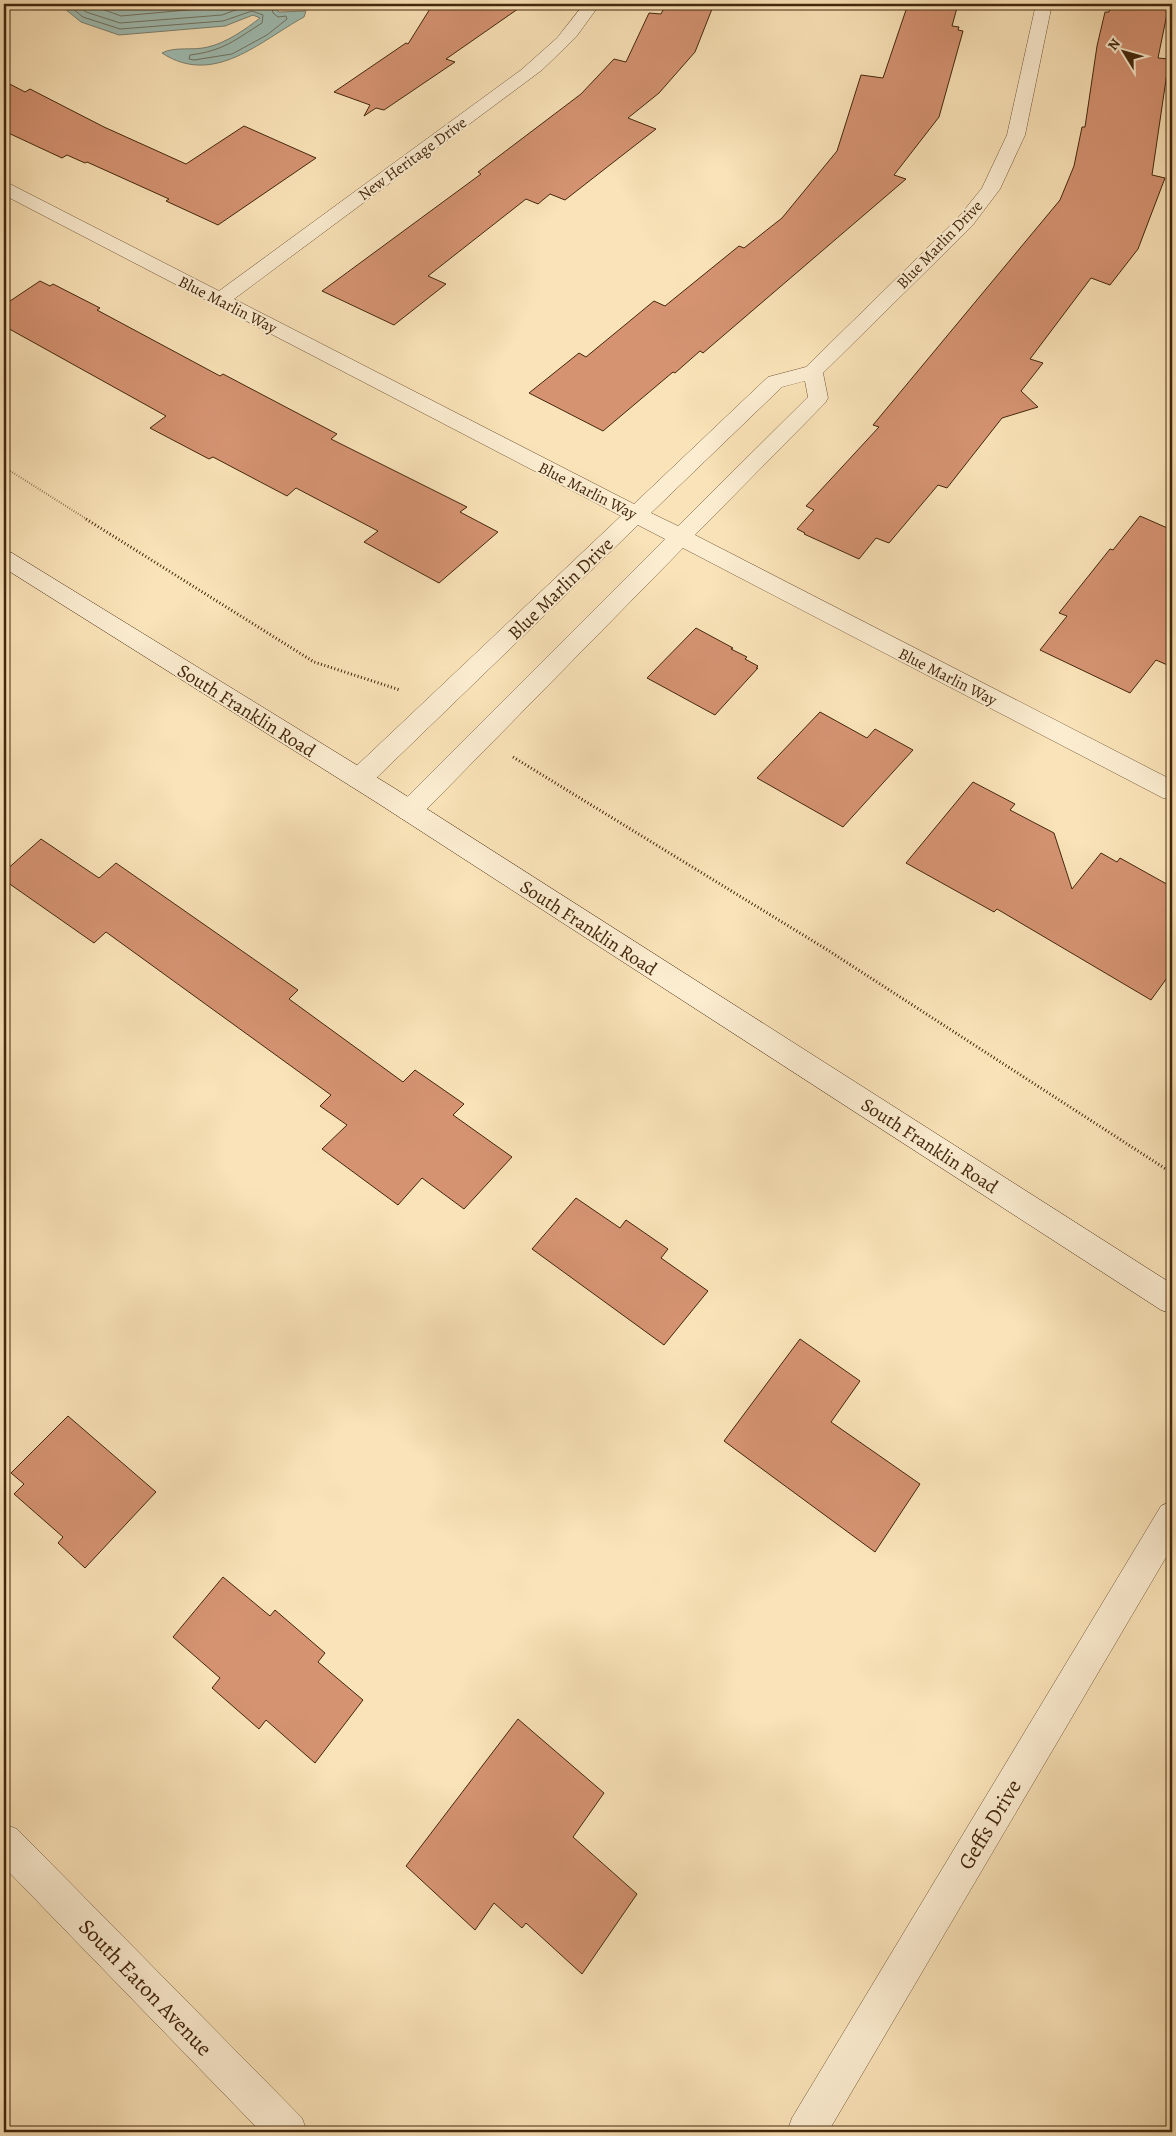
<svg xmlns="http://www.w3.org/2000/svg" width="1176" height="2136" font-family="Alegreya,serif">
	<rect width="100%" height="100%" fill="#fae3b8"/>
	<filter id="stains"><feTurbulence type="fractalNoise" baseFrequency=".004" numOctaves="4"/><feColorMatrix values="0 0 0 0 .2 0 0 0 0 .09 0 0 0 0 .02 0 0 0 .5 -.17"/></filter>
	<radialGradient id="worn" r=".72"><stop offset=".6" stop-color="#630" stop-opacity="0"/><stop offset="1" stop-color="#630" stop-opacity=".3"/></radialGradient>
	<!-- water -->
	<path fill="#9fbdb3" stroke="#7a8170" d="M59 4H288L276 9 279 12 306 11 304 17C260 41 214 87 162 53 175 46 193 51 208 47 226 43 246 29 260 18L253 15 225 26 119 35 81 22Z"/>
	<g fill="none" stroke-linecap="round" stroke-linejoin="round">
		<!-- shore -->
		<path stroke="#717260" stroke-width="1" d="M67 4 83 17 120 29 223 21 252 11 263 15 262 23C235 40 223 51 190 55L189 59 194 60 232 54 267 35 287 19 286 16 278 17 273 13 272 8 275 4
			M76 4 86 12 120 23 222 15 252 4 264 7 267 4
			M88 4 121 16 220 7 230 4"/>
	</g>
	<!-- building -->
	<path fill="#d59372" stroke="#43270c" d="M433 4H525L446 59 455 62 384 110 376 108 364 116 370 105 334 92 406 43 408 44Z
		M666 4H714L695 52 659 93 628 118 656 129 565 200 550 194 538 204 526 199 428 276 446 284 394 325 322 291 481 174 478 172 581 94 614 59 626 62 649 13 661 14Z
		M908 4H958L952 26 959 27 958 30 963 31 939 117 894 175 906 179 703 353 700 351 675 373 673 372 603 431 529 393 579 353 586 357 654 301 665 306 739 246 744 248 782 218 837 151 861 75 883 78Z
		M1111 4H1169L1158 58 1169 59 1152 175 1165 178 1138 249 1110 285 1091 278 1030 359 1043 363 1021 391 1038 407 1002 418 947 488 938 485 889 543 876 538 859 559 804 534 805 533 797 529 814 510 806 506 879 427 873 425 1060 200 1074 166 1082 127H1085L1097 46 1105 12H1109Z
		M4 81 25 92 30 89 104 127 186 164 244 126 316 158 218 225 166 201 169 199 87 162 85 163 67 155 62 158 4 131Z
		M40 281 50 286 53 284 100 308 97 310 220 376 223 374 337 434 331 439 467 507 460 512 498 532 439 583 364 542 378 531 296 488 287 496 213 457 209 459 150 428 166 416 4 326V305Z
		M1140 516 1172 530V667L1156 660 1130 693 1040 650 1067 616 1059 613 1110 549 1113 550Z
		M696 628 733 648 731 649 747 657 745 659 758 666 756 668H758L715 715 647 678Z
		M820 712 867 738 875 729 913 750 843 827 757 778Z
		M973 782 1015 804 1010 810 1054 833 1072 889 1101 853 1117 862 1120 858 1172 887V971L1151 1000 997 909 994 912 906 863Z
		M41 839 99 878 116 863 298 990 289 999 403 1082 415 1070 464 1104 453 1115 512 1157 464 1209 422 1178 398 1205 322 1149 347 1125 320 1106 331 1095 106 932 94 943 4 880V872Z
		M576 1198 620 1228 626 1220 668 1249 661 1258 708 1291 664 1345 532 1249Z
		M800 1339 860 1381 831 1422 920 1484 875 1552 724 1441Z
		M68 1416 156 1492 85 1568 58 1543 63 1537 14 1494 24 1484 11 1473Z
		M223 1577 270 1616 275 1610 325 1653 318 1662 363 1700 315 1763 266 1720 259 1729 212 1688 220 1678 173 1637Z
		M518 1719 604 1793 573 1837 637 1894 582 1974 526 1923 522 1928 494 1903 475 1930 406 1866Z"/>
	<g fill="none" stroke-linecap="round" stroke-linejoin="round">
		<!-- street casing -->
		<g stroke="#715637" stroke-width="1">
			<path id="street" d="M584 4H600L576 37 542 70 234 299 634 504 768 377 806 367 958 218 982 188 1007 135 1036 4H1052L1025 135 1000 189 972 226 823 373 828 398 825 403 695 535 1172 780V800L1163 798 683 548 418 818 409 821 400 818 397 811 400 804 665 539 638 525 368 786 359 788 350 786 347 779 350 772 621 516 4 195V183L10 184 219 291 521 70 557 38ZM805 381 808 397 678 526 651 513 782 387Z
				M1172 1501V1547L828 2132H787L792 2118 1161 1506Z
				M4 1824 17 1829 302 2118 307 2132H261L4 1867Z"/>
		</g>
		<!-- secondary casing -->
		<g stroke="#43270c" stroke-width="1">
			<path id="secondary" d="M4 550 12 553 394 788 1172 1284V1314L1161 1310 376 802 4 568Z"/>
		</g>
		<!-- path-far1 -->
		<path stroke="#43270c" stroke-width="2" stroke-dasharray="0.5 2" stroke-linecap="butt" d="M4 467 88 520"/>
		<!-- path -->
		<path stroke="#43270c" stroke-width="3" stroke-dasharray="1 2.5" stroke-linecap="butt" d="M86 519 314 662 400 690
			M513 757 826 949 1172 1173"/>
		<!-- street -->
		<use href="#street" fill="#fcedd1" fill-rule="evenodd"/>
		<!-- secondary -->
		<use href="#secondary" fill="#fcedd1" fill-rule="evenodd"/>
	</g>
	<g text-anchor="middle" stroke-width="4" stroke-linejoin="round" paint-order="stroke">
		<!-- far-street labels -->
		<g font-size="16" fill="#43270c" stroke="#fcedd1">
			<text transform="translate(412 158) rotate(-36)" y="6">New Heritage Drive</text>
			<text transform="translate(939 244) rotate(-46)" y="6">Blue Marlin Drive</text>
			<text transform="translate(228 304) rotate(27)" y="6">Blue Marlin Way</text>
			<text transform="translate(588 490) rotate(27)" y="6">Blue Marlin Way</text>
			<text transform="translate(948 676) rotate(27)" y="6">Blue Marlin Way</text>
		</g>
		<!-- street labels -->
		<g font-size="19" fill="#43270c" stroke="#fcedd1">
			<text transform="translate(560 588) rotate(-44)" y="7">Blue Marlin Drive</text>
			<text transform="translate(247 710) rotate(32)" y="7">South Franklin Road</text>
			<text transform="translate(589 927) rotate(33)" y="7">South Franklin Road</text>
			<text transform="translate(930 1145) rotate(33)" y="7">South Franklin Road</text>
		</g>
		<!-- near-street labels -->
		<g font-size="22" fill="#43270c" stroke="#fcedd1">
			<text transform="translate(989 1824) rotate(-59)" y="8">Geffs Drive</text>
			<text transform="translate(146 1987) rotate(46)" y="8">South Eaton Avenue</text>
		</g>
	</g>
	<!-- margin -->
	<rect width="1176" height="2136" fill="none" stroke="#fae3b8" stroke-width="20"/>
	<rect x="5" y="5" width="1166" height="2126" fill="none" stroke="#43270c" stroke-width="2.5"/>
	<rect x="10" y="10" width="1156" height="2116" fill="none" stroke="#43270c"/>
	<!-- north arrow -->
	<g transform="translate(1124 52) rotate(307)" stroke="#fcedd1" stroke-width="4" paint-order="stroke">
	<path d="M0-4L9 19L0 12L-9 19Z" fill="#43270c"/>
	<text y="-8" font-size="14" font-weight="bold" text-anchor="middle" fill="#43270c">N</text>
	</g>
	<rect width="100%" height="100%" filter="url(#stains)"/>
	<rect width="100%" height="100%" fill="url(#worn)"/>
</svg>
